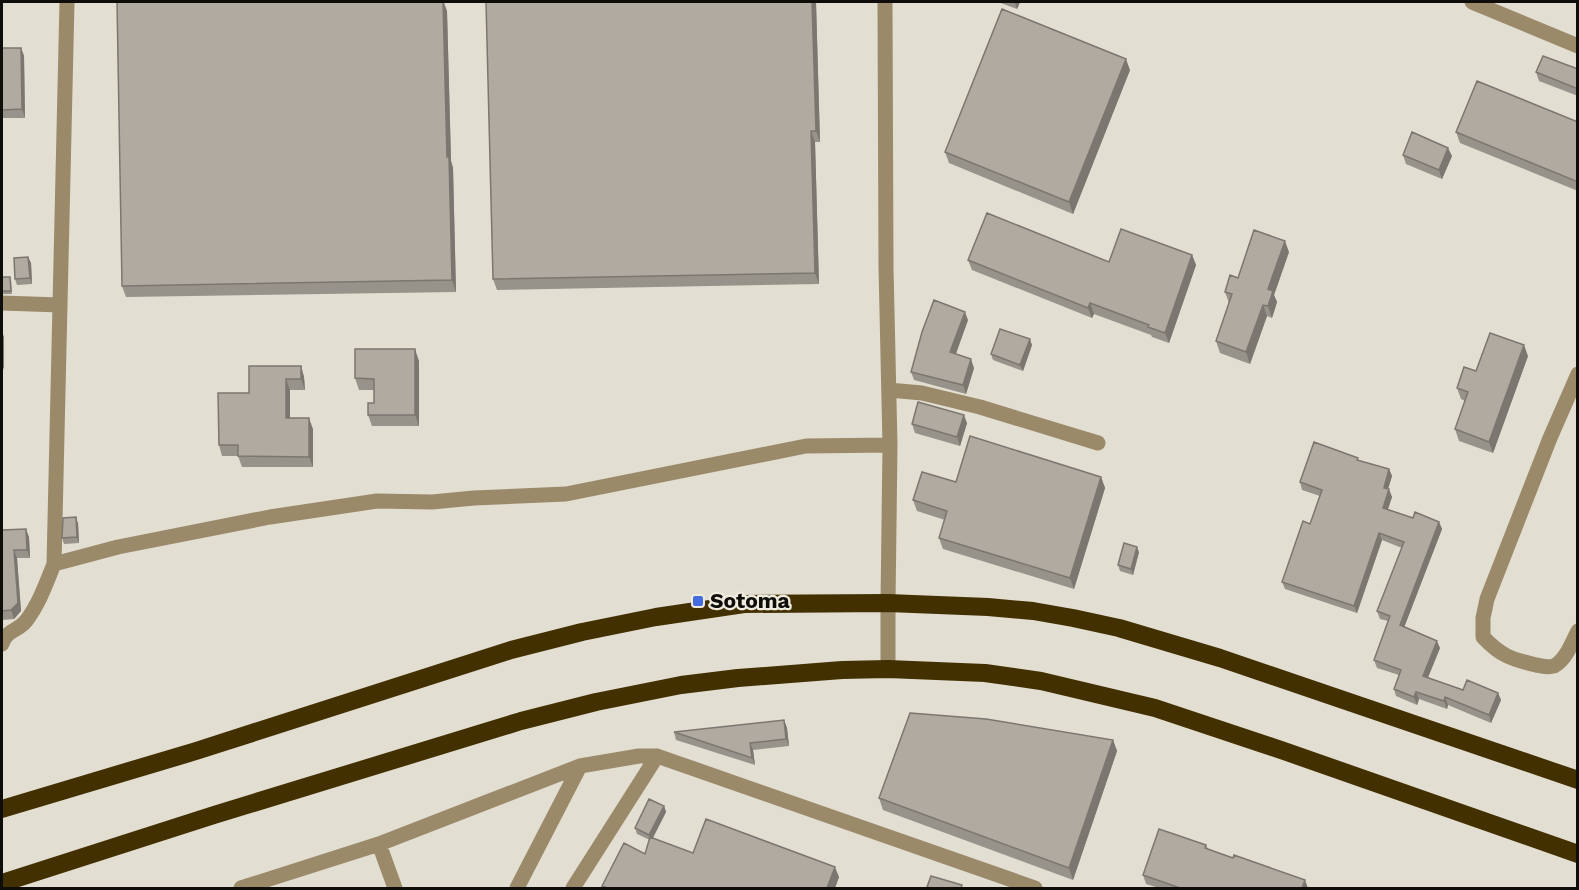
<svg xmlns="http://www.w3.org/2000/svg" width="1579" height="890" font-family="'Work Sans',sans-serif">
	<rect width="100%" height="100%" fill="#e3ded2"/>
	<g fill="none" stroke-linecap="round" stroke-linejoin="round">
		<!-- minor -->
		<path stroke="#9a8a6a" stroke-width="15" d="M885 2 886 267 890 445 888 603V669
			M1472 2 1578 46
			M2 303 60 305
			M1578 374 1550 438 1487 599 1483 618V637C1501 656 1511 659 1536 665 1542 666 1548 668 1554 666 1566 660 1572 642 1578 631
			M889 390 922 393 980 407 1098 443
			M54 564 118 547 270 517 377 501 432 502 474 498 566 494 806 446 890 445
			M2 644C7 629 17 632 26 621 39 604 46 584 54 564L67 2
			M379 844 395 888
			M241 888 379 844 580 766 639 756H657L1035 888
			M517 888 580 766
			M573 888 657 756"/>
		<!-- highway -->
		<path stroke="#423000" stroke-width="18" d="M2 809 196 751 511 650 582 632 656 617 744 604 888 603 988 607 1033 611 1073 618 1119 628 1220 658 1578 780
			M2 883 214 815 521 721 596 702 681 685 738 678 842 670 888 669 985 673 1041 681 1155 708 1284 751 1578 854"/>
	</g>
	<!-- wall -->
	<path fill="#97928a" d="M117 2H444L447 11 451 161 453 168 456 292 126 297 122 286Z
		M486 2H816L820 142H815L819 284 497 290 493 279Z
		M998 2H1020L1017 9Z
		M2 48H21L24 56 25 118H2Z
		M1578 69V96L1539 81 1536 72Z
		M1130 70 1073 214 949 163 945 152Z
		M1578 122V191L1460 143 1456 132Z
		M1403 155 1452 156 1442 179 1406 164Z
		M1289 252 1274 295 1277 302 1272 318 1267 316 1250 364 1220 353 1216 341 1229 303 1225 292 1238 278Z
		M1192 255 1196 265 1169 343 1152 337 1151 335 1094 314 1092 318 972 270 968 260 1109 262Z
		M28 257 31 263 32 284 17 285 15 279Z
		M2 277H10L11 280 12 294H2Z
		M968 320 956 354 974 368 966 394 914 380 911 372Z
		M1032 345 1023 371 993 360 991 354Z
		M1528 356 1493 453 1459 441 1455 429 1465 401 1461 399 1457 388 1476 371Z
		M419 361V426H372L368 415 374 403V390H359L355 378Z
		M301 366 304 377 305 390H290V418L313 429V467H242L238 456H222L219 445 249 393Z
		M967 423 960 446 915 433 912 424Z
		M1358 460 1389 469 1392 476 1388 489 1392 497 1388 509 1413 518 1439 522 1442 529 1404 627 1440 648 1428 678 1463 690 1498 693 1501 700 1491 723 1448 705 1447 709 1419 699 1417 705 1396 696 1394 689 1399 675 1377 668 1374 660 1388 621 1380 619 1377 611 1402 548 1382 540 1357 613 1285 589 1282 582 1310 524 1320 496 1302 490 1300 482Z
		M1101 477 1105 488 1074 589 943 549 939 538 945 520 917 511 913 500 956 482Z
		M78 523 79 543 64 544 62 538Z
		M2 530 29 537 30 558H17L21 611 14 619 2 620Z
		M1139 552 1133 575 1120 571 1118 565Z
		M784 720 787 728 789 746 753 750 755 765 676 740 674 732Z
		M1113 740 1117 751 1073 880 883 810 879 798Z
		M664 806 666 812 653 838 693 853 839 877 835 888H603L602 886 645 854 650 840 637 834 635 828Z
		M1206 845 1208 849 1308 888H1159L1146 884 1143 875Z"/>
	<!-- shaded-wall -->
	<path fill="#7b7770" d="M443 2 447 11 451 161 453 168 456 292 452 280 447 157Z
		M812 2H816L820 142 816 131Z
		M1016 2H1020L1017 9 1015 3Z
		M21 48 24 56 25 118 22 109Z
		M1126 59 1130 70 1073 214 1069 202Z
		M811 131 815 142 819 284 815 273Z
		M1448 148 1452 156 1442 179 1439 170Z
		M1285 241 1289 252 1274 295 1277 302 1272 318 1268 306V289Z
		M1192 255 1196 265 1169 343 1165 333Z
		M28 257 31 263 32 284 30 278Z
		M1090 303 1094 314 1092 318 1088 308Z
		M1263 305 1267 316 1250 364 1246 352Z
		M965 312 968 320 953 361 950 352Z
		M2 331 4 337V370L2 364Z
		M1030 339 1032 345 1023 371 1020 365Z
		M1524 345 1528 356 1493 453 1489 442Z
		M415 349 419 361V426L415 415Z
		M971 359 974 368 966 394 963 385Z
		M301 366 304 377 305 390 301 379Z
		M286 379 290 390V429L286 418Z
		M964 415 967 423 960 446 957 437Z
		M309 418 313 429V467L309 457Z
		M1389 469 1392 476 1386 495 1384 488Z
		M1101 477 1105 488 1074 589 1070 578Z
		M1389 489 1392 497 1386 515 1383 508Z
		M76 517 78 523 79 543 77 537Z
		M1439 522 1442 529 1402 633 1400 625Z
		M26 529 29 537 30 558 27 550Z
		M1379 533 1382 540 1357 613 1354 606Z
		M1137 547 1139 552 1133 575 1131 569Z
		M14 550 17 558 21 611 14 619 11 610Z
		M1437 641 1440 648 1425 684 1423 676Z
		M1416 692 1419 699 1417 705 1414 697Z
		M1498 693 1501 700 1491 723 1489 715Z
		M1445 697 1448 705 1447 709 1444 701Z
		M784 720 787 728 789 746 786 739Z
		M1113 740 1117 751 1073 880 1069 868Z
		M750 743 753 750 755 765 752 758Z
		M664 806 666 812 651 841 649 835Z
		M835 867 839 877 835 888H827Z
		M1305 880 1308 888H1302Z"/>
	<!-- building -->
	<path fill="#b0aaa0" stroke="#7b7770" stroke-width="1.5" d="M117 2H443L447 157H449L452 280 122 286Z
		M486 2H812L816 131H811L815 273 493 279Z
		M1002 9 1126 59 1069 202 945 152Z
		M2 48H21L22 109 2 110Z
		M1543 56 1578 69V89L1536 72Z
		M1477 81 1578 122V182L1456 132Z
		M1412 132 1448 148 1439 170 1403 155Z
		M987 213 1109 262 1121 229 1192 255 1165 333 1148 327 1149 325 1090 303 1088 308 968 260Z
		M1254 230 1285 241 1268 289 1273 291 1268 306 1263 305 1246 352 1216 341 1232 294 1225 292 1230 275 1238 278Z
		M28 257 30 278 15 279 14 258Z
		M2 277H10L11 291H2Z
		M934 300 965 312 950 352 971 359 963 385 911 372 922 332Z
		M1000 329 1030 339 1020 365 991 354Z
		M1490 333 1524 345 1489 442 1455 429 1468 392 1457 388 1464 367 1476 371Z
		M355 349H415V415H368V403H374V379L355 378Z
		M249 366H301V379H286V418H309V457L238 456V445H219L218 393H249Z
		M918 402 964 415 957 437 912 424Z
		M970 436 1101 477 1070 578 939 538 947 511 913 500 922 472 956 482Z
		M1314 442 1358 458 1357 460 1389 469 1384 488 1389 489 1383 508 1413 518 1415 512 1439 522 1400 625 1437 641 1423 676 1463 690 1467 680 1498 693 1489 715 1445 697 1444 701 1416 692 1414 697 1394 689 1401 670 1374 660 1390 616 1377 611 1404 542 1379 533 1354 606 1282 582 1303 521 1310 524 1322 490 1300 482Z
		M76 517 77 537 62 538 63 518Z
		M26 529 27 550H14L18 603 11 610 2 611V530Z
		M1124 543 1137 547 1131 569 1118 565Z
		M910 713 986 719 1113 740 1069 868 879 798Z
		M784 720 786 739 750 743 752 758 674 732Z
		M649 799 664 806 649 835 635 828Z
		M706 819 835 867 827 888H607L602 886 624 843 645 854 650 837 693 853Z
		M1159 829 1206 845 1205 848 1216 852 1233 858 1234 855 1305 880 1302 888H1180L1143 875Z
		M931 876 962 885 961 888H931L927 887Z"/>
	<!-- markers -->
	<rect fill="#436cde" stroke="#f0ebdf" stroke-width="2" x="692" y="595" width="12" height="12" rx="3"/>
	<g text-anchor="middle" stroke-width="4.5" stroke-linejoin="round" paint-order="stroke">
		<!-- poi labels -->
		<g font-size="21" font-weight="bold" fill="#0e0d09" stroke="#f0ebdf" text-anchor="start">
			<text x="710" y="608">Sotoma</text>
		</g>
	</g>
	<!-- border -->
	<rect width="1579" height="890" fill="none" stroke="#0e0d09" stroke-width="6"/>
</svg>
